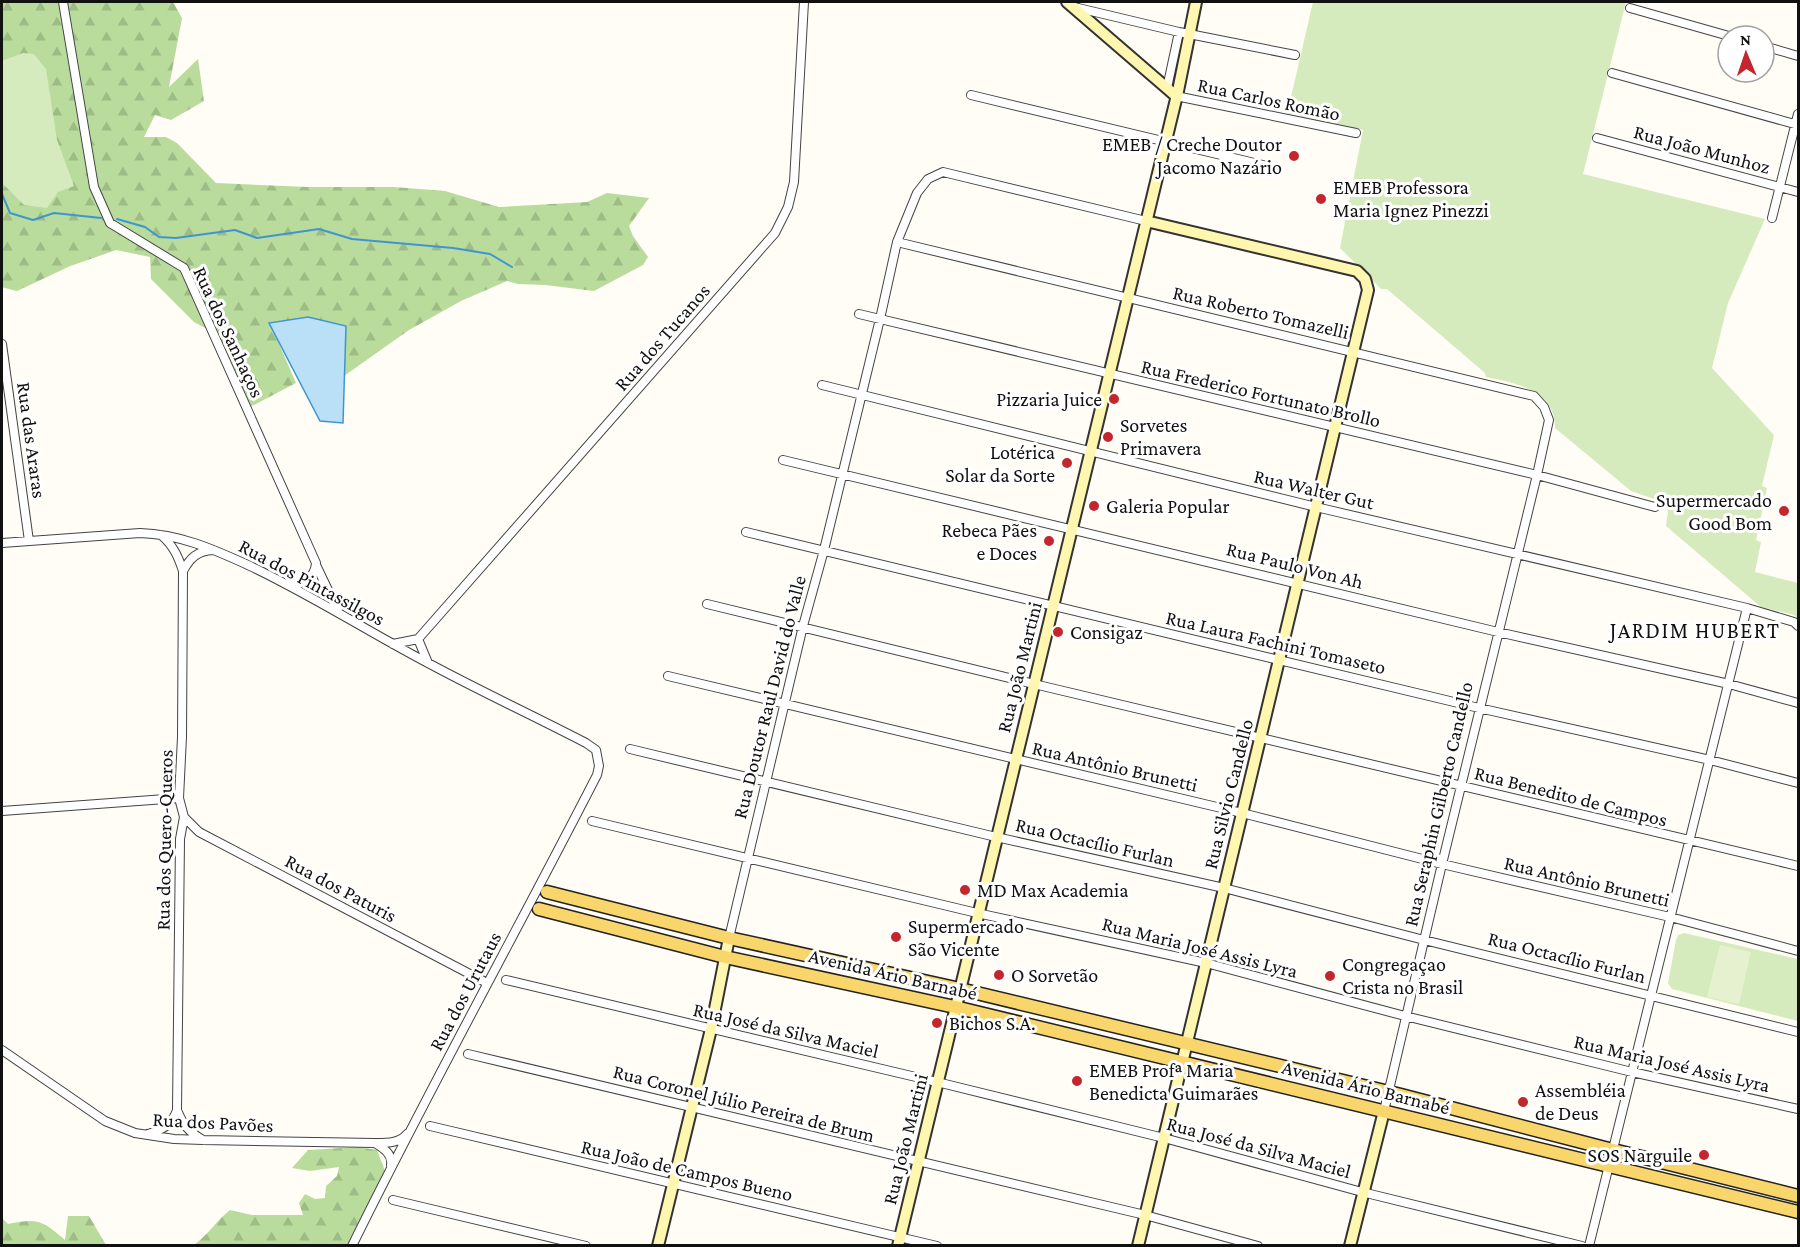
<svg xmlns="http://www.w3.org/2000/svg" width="1800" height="1247" font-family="'Crimson Pro',serif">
	<defs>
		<pattern id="forest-firs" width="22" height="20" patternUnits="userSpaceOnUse" patternTransform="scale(1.5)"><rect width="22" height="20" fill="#b9dc9c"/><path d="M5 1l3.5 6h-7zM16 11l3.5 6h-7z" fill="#9ebc85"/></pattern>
	</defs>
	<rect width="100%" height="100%" fill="#fffdf5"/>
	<!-- grass -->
	<path fill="#d5ebbd" d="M2 2H59L116 250 70 266 17 291 2 287Z
		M1313 2H1626L1583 174 1765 219 1728 303 1712 368 1774 435 1762 486 1767 488 1756 540 1761 542 1755 572 1798 583V619L1794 615 1761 607 1666 526 1668 512 1663 502 1631 491 1555 428C1556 390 1515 383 1486 377L1485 373 1387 289H1381L1340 248 1363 130 1287 114Z
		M1684 933 1798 959V1021L1672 989 1668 983 1676 940 1678 935Z"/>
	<!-- forest -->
	<path fill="url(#forest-firs)" d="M2 2H173L182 18 169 87 198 59 204 101 171 120 155 115 144 137H166L177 143 216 183 308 187H394L445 191 499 207 587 202 607 193 649 198 629 226 633 236 648 257 643 265 594 291 545 285 518 284 507 281 461 301 409 330 344 376 346 326 270 323 296 383 250 407 218 335 194 322 151 279 150 257 116 250 70 266 17 291 2 287V183L24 205 47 208 58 192 74 186 57 140 46 69 34 54 23 53 2 61Z
		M359 1147 377 1150 385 1171 347 1245H194C208 1235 216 1221 230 1210L252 1215H303L299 1203 305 1194 315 1199 325 1198 326 1186 337 1176 339 1167 310 1171 292 1168 308 1150Z
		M68 1216H89L106 1245H2V1218L8 1224C38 1218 42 1220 65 1240Z"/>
	<!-- pitch -->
	<path fill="#e6f2cf" d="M1720 945 1751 952 1739 1004 1707 997Z"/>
	<!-- water -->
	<path fill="#b9e0f7" stroke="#3f96cf" stroke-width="1.5" d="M308 317 346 326 343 423 320 421 269 323Z"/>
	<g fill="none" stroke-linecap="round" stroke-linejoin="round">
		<!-- stream -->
		<path stroke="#3f96cf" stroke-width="2" d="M2 194 10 213 33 220 54 213 101 218
			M117 219 145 227 159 237 176 238 235 230 257 238 319 229 352 239 453 248 490 254 512 267"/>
		<!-- street casing -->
		<g stroke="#444" stroke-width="10">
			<path id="street" d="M63 2 94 187 110 223 184 268 316 563C315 578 302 586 288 584
				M1074 7 1179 32 1295 55
				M1630 8 1729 36
				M1764 46 1798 56
				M1612 73 1798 125
				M1167 88 1179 32
				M971 95 1267 166
				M1176 96 1356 133
				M1597 138 1798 192
				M1772 218 1798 114
				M897 242 1534 396 1544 407 1549 420 1537 475 1442 864 1384 1111
				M859 314 1537 475 1655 507
				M2 344 29 541
				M822 385 1316 507 1747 608 1794 622 1798 626
				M783 460 1498 632 1729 684 1798 703
				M746 532 1479 708 1710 760 1798 783
				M161 535C173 545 178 556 183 571
				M2 543 140 533C179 534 213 549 248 565 310 594 367 631 428 663 480 691 534 716 586 743L596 750 599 766 597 775C516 933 430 1087 352 1246
				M316 565 339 613
				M707 604 1034 684 1798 866
				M418 639 428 663
				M393 644 418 639 775 233 788 207 794 182 804 2
				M668 676 1242 813 1442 864 1670 917 1798 951
				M630 749 996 837 1224 888 1424 940 1798 1032
				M2 811 179 798
				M184 817 199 832 487 983
				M592 821 977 913 1206 963 1405 1016 1632 1072 1798 1109
				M729 938 803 626 824 550 880 319 897 242 917 193 928 179 943 172 1146 221
				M506 980 937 1082 1164 1138 1362 1192 1582 1246
				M2 1050 105 1121 135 1133 174 1139 203 1140 375 1143C383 1148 393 1154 391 1165
				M468 1054 1145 1215 1258 1246
				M430 1126 937 1246
				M148 1134C162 1130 172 1125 177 1110
				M203 1140C189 1132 183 1125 177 1110L180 839 184 817 179 798 182 737 183 571C190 558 197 551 213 550
				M377 1143C387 1143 400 1143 407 1134
				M393 1200 586 1246
				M1589 1246 1747 608"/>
		</g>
		<!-- secondary casing -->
		<g stroke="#333" stroke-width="14">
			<path id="secondary" d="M1067 2 1176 96
				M658 1246 711 1029 729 938
				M898 1246 1178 91 1196 2
				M1138 1246 1368 290 1365 279 1357 271 1146 221
				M1350 1246 1384 1111"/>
		</g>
		<!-- primary casing -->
		<g stroke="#222" stroke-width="15">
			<path id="primary" d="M547 892 729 938 960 989 1401 1095 1605 1148 1798 1196
				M539 909 725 957 955 1007 1798 1212"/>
		</g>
		<!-- street -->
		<use href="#street" stroke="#fff" stroke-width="8"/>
		<!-- secondary -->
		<use href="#secondary" stroke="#fff6b0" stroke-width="10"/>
		<!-- primary -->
		<use href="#primary" stroke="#f9d66b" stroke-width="12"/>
	</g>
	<!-- markers -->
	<g fill="#c4262e" stroke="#fff" stroke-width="2">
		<circle cx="1294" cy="156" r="6"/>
		<circle cx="1321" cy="199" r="6"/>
		<circle cx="1114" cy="399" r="6"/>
		<circle cx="1108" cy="437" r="6"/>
		<circle cx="1067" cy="463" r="6"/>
		<circle cx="1094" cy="506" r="6"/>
		<circle cx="1784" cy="511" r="6"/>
		<circle cx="1049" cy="541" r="6"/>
		<circle cx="1058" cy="632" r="6"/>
		<circle cx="965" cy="890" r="6"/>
		<circle cx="896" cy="937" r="6"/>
		<circle cx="999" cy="975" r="6"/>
		<circle cx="1330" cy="976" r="6"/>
		<circle cx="937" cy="1023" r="6"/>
		<circle cx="1077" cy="1081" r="6"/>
		<circle cx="1523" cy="1102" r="6"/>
		<circle cx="1704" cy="1155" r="6"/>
	</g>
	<g text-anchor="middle" stroke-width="6" stroke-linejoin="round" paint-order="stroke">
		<!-- street labels -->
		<g font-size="20" fill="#111" stroke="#fff">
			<text transform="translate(1269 99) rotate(12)" y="7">Rua Carlos Romão</text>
			<text transform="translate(1702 149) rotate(15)" y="7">Rua João Munhoz</text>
			<text transform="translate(1261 312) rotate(13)" y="7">Rua Roberto Tomazelli</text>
			<text transform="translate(229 332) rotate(65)" y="7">Rua dos Sanhaços</text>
			<text transform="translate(662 337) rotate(-49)" y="7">Rua dos Tucanos</text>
			<text transform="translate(1261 393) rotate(13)" y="7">Rua Frederico Fortunato Brollo</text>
			<text transform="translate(32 440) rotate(82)" y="7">Rua das Araras</text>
			<text transform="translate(1314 489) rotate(13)" y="7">Rua Walter Gut</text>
			<text transform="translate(1295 565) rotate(14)" y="7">Rua Paulo Von Ah</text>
			<text transform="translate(312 582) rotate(28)" y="7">Rua dos Pintassilgos</text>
			<text transform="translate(1276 642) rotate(13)" y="7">Rua Laura Fachini Tomaseto</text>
			<text transform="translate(1019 667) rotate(-76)" y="7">Rua João Martini</text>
			<text transform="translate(769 697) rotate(-76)" y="7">Rua Doutor Raul David do Valle</text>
			<text transform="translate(1115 766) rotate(13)" y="7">Rua Antônio Brunetti</text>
			<text transform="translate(1228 794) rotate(-76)" y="7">Rua Silvio Candello</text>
			<text transform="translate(1571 796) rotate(14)" y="7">Rua Benedito de Campos</text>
			<text transform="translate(1438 804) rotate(-77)" y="7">Rua Seraphin Gilberto Candello</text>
			<text transform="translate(164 840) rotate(-89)" y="7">Rua dos Quero-Queros</text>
			<text transform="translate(1095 842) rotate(13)" y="7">Rua Octacílio Furlan</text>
			<text transform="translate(1587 881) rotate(13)" y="7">Rua Antônio Brunetti</text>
			<text transform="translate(341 888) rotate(28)" y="7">Rua dos Paturis</text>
			<text transform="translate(1200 947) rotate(14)" y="7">Rua Maria José Assis Lyra</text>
			<text transform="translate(1567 957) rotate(14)" y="7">Rua Octacílio Furlan</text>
			<text transform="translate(893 974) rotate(13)" y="7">Avenida Ário Barnabé</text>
			<text transform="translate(465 991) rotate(-62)" y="7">Rua dos Urutaus</text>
			<text transform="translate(786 1030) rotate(13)" y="7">Rua José da Silva Maciel</text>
			<text transform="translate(1672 1063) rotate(13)" y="7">Rua Maria José Assis Lyra</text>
			<text transform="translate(1366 1087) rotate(14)" y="7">Avenida Ário Barnabé</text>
			<text transform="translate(744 1103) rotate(14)" y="7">Rua Coronel Júlio Pereira de Brum</text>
			<text transform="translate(213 1122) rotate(3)" y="7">Rua dos Pavões</text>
			<text transform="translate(905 1139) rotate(-76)" y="7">Rua João Martini</text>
			<text transform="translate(1259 1147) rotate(15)" y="7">Rua José da Silva Maciel</text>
			<text transform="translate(687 1170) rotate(13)" y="7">Rua João de Campos Bueno</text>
		</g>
		<!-- poi labels -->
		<g font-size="20" fill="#111" stroke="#fff" text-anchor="start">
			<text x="1282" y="151" text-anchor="end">EMEB / Creche Doutor<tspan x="1282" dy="23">Jacomo Nazário</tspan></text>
			<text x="1333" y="194">EMEB Professora<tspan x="1333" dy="23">Maria Ignez Pinezzi</tspan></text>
			<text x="1102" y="406" text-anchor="end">Pizzaria Juice</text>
			<text x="1120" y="432">Sorvetes<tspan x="1120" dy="23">Primavera</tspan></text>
			<text x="1055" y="459" text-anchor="end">Lotérica<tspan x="1055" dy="23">Solar da Sorte</tspan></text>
			<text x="1772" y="507" text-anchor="end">Supermercado<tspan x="1772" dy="23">Good Bom</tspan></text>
			<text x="1106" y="513">Galeria Popular</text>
			<text x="1037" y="537" text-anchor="end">Rebeca Pães<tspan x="1037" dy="23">e Doces</tspan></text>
			<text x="1070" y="639">Consigaz</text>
			<text x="977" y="897">MD Max Academia</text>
			<text x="908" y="933">Supermercado<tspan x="908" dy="23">São Vicente</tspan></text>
			<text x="1342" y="971">Congregaçao<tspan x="1342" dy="23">Crista no Brasil</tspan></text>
			<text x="1011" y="982">O Sorvetão</text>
			<text x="949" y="1030">Bichos S.A.</text>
			<text x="1089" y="1077">EMEB Profª Maria<tspan x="1089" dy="23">Benedicta Guimarães</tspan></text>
			<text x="1535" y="1097">Assembléia<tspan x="1535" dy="23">de Deus</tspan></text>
			<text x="1692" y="1162" text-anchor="end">SOS Narguile</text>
		</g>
		<!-- quarter labels -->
		<g font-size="22" letter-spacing="1.5" fill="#111" stroke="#fff">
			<text x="1695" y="638">JARDIM HUBERT</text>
		</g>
	</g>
	<!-- border -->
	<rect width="1800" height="1247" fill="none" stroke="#111111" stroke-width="6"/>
	<!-- north arrow -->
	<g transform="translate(1746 54) rotate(358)"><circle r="28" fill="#ffffff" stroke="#a0a0a0" stroke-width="1.5"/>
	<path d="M0-4.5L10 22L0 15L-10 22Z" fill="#c4262e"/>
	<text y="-9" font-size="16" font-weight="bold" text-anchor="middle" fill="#111111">N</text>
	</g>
</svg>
